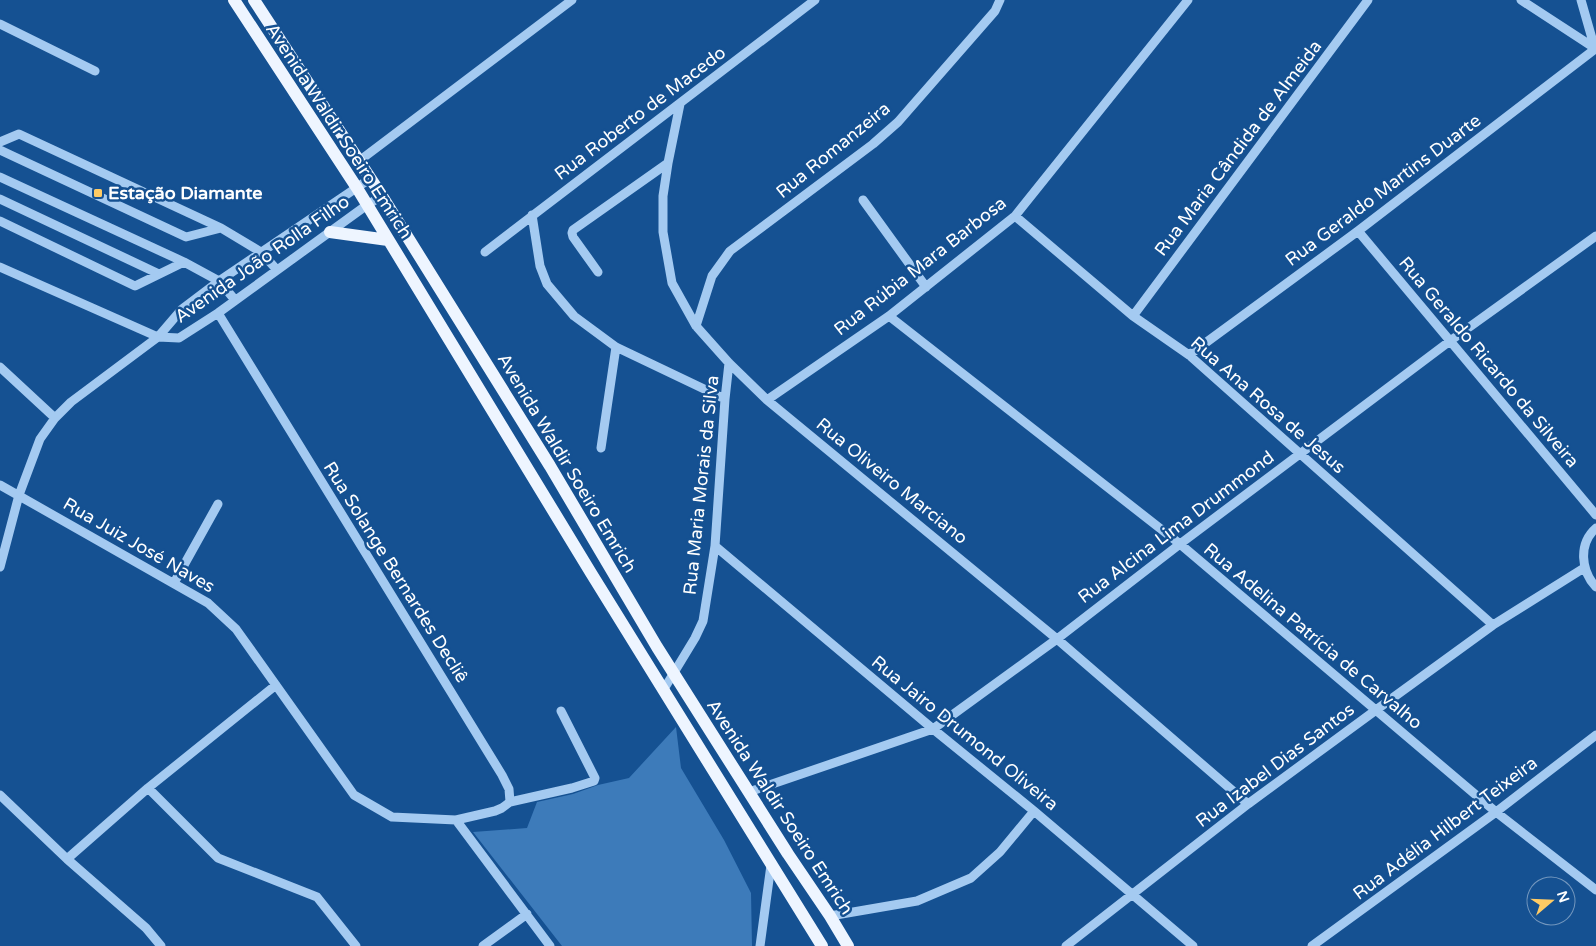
<svg xmlns="http://www.w3.org/2000/svg" width="1596" height="946" font-family="'Varela Round',sans-serif">
	<rect width="100%" height="100%" fill="#155192"/>
	<!-- building -->
	<path fill="#3d7bba" d="M676 727 681 768 724 840 751 893 752 946H562L473 832 527 828 537 802 573 794 598 785 629 778Z"/>
	<g fill="none" stroke-linecap="round" stroke-linejoin="round">
		<!-- minor -->
		<path stroke="#a4caf1" stroke-width="9" d="M1521 0 1596 49
			M0 24 95 71
			M680 104 668 163 663 196V232L672 283 696 326 729 363 767 400 1057 639 1248 804
			M0 142 19 134 221 228 261 252 277 270
			M0 150 186 237 221 228
			M359 161 572 0
			M0 177 184 262 219 281 235 300
			M0 199 159 274
			M863 200 926 287
			M532 215 540 266 547 284 574 316 616 347 725 399
			M1015 216 1133 316 1189 355 1493 625
			M0 221 135 286 184 262
			M1358 231 1596 515
			M485 252 815 0
			M0 267 158 337 179 338 218 313 367 205 382 196
			M598 272 573 237 572 233 573 230 668 163
			M889 316 1180 544 1496 812 1596 890
			M1133 316 1368 0
			M696 326 712 276 730 251 873 144 898 122 995 11 1000 0
			M1189 355 1358 231 1595 49 1581 0
			M0 367 55 418
			M767 400 889 316 1015 216 1188 0
			M601 448 616 347
			M0 485 208 603 236 629 354 795 392 817 456 820 495 811 502 808 510 802 509 789 502 775 218 313
			M1596 528C1578 544 1581 571 1596 587
			M715 546 933 729 1034 811 1193 946
			M0 567 19 495 40 439 55 418 71 402 158 337 182 309 219 281 371 178
			M174 583 218 504
			M664 689 695 638 703 621 715 546 725 399 729 363
			M148 788 218 858 317 897 356 946
			M749 792 933 729 1057 639 1180 544 1450 341 1596 236
			M0 795 67 859 146 928 161 946
			M510 802 572 788 594 781 595 778 561 711
			M456 820 550 946
			M67 859 148 788 276 685
			M830 916 917 901 971 878 1000 852 1034 811
			M483 946 527 914
			M760 946 771 865
			M1066 946 1248 804 1376 710 1493 625 1584 568
			M1312 946 1496 812 1596 735"/>
		<!-- major -->
		<path stroke="#eef5ff" stroke-width="12" d="M234 0 357 188 591 573 822 946
			M254 0 382 196 550 466 657 647 788 854 830 916 848 946
			M330 232 388 240"/>
	</g>
	<!-- markers -->
	<rect fill="#ffcb64" stroke="#155192" stroke-width="2" x="93" y="188" width="10" height="10" rx="2.5"/>
	<g text-anchor="middle" stroke-width="5" stroke-linejoin="round" paint-order="stroke">
		<!-- street labels -->
		<g font-size="18" fill="#fff" stroke="#155192">
			<text transform="translate(640 113) rotate(-37)" y="6">Rua Roberto de Macedo</text>
			<text transform="translate(339 131) rotate(57)" y="6">Avenida Waldir Soeiro Emrich</text>
			<text transform="translate(1238 148) rotate(-53)" y="6">Rua Maria Cândida de Almeida</text>
			<text transform="translate(833 150) rotate(-39)" y="6">Rua Romanzeira</text>
			<text transform="translate(1383 190) rotate(-37)" y="6">Rua Geraldo Martins Duarte</text>
			<text transform="translate(262 259) rotate(-35)" y="6">Avenida João Rolla Filho</text>
			<text transform="translate(920 266) rotate(-38)" y="6">Rua Rúbia Mara Barbosa</text>
			<text transform="translate(1489 362) rotate(50)" y="6">Rua Geraldo Ricardo da Silveira</text>
			<text transform="translate(1268 405) rotate(41)" y="6">Rua Ana Rosa de Jesus</text>
			<text transform="translate(567 463) rotate(59)" y="6">Avenida Waldir Soeiro Emrich</text>
			<text transform="translate(892 481) rotate(39)" y="6">Rua Oliveiro Marciano</text>
			<text transform="translate(701 485) rotate(-84)" y="6">Rua Maria Morais da Silva</text>
			<text transform="translate(1176 527) rotate(-37)" y="6">Rua Alcina Lima Drummond</text>
			<text transform="translate(139 545) rotate(30)" y="6">Rua Juiz José Naves</text>
			<text transform="translate(396 572) rotate(58)" y="6">Rua Solange Bernardes Decliê</text>
			<text transform="translate(1313 636) rotate(40)" y="6">Rua Adelina Patrícia de Carvalho</text>
			<text transform="translate(965 733) rotate(39)" y="6">Rua Jairo Drumond Oliveira</text>
			<text transform="translate(1275 765) rotate(-37)" y="6">Rua Izabel Dias Santos</text>
			<text transform="translate(780 807) rotate(57)" y="6">Avenida Waldir Soeiro Emrich</text>
			<text transform="translate(1445 828) rotate(-37)" y="6">Rua Adélia Hilbert Teixeira</text>
		</g>
		<!-- poi labels -->
		<g font-size="18" font-weight="bold" fill="#fff" stroke="#155192" text-anchor="start">
			<text x="108" y="199">Estação Diamante</text>
		</g>
	</g>
	<!-- north arrow -->
	<g transform="translate(1551 901) rotate(71)"><circle r="24" fill="#155192" stroke="#7397be"/>
	<path d="M0-4L9 19L0 12L-9 19Z" fill="#ffcb64"/>
	<text y="-8" font-size="14" font-weight="bold" text-anchor="middle" fill="#ffffff">N</text>
	</g>
</svg>
